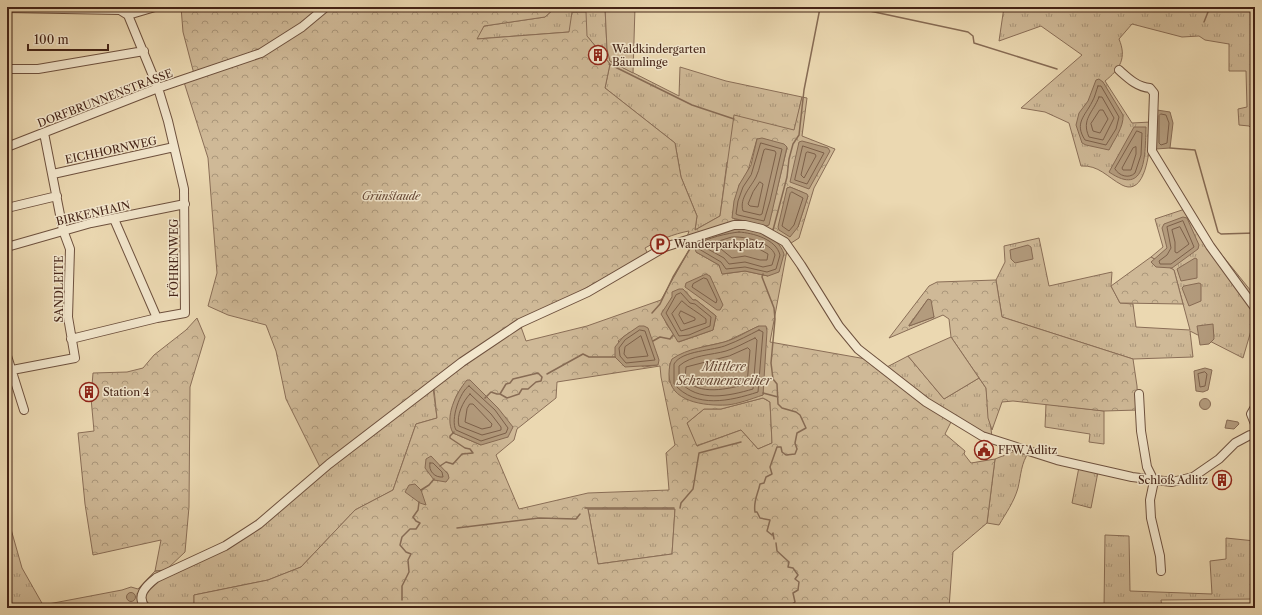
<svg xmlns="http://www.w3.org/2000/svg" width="1262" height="615" font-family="'Libre Caslon Text',serif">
	<defs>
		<pattern id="grass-tufts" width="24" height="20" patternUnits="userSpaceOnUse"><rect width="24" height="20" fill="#cfb997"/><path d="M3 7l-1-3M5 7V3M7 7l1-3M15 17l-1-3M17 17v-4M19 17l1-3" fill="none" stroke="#aa967a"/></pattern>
		<pattern id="forest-crowns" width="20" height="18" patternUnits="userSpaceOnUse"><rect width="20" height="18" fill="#cfb997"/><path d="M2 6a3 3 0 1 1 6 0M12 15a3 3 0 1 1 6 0" fill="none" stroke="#aa967a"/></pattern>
	</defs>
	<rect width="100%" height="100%" fill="#ebd8b1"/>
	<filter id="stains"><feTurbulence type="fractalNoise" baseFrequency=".005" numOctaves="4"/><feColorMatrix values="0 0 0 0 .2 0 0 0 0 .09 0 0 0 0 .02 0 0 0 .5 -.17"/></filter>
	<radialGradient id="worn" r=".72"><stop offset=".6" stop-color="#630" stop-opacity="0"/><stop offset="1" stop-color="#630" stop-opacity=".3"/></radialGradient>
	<!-- grass -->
	<path fill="url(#grass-tufts)" stroke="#8a6e57" d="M556 7H605L607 49 610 61 679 96 680 67 726 81 802 97 795 130 727 162 720 216 695 230 697 216 681 177 675 143 605 88 610 64 587 36 569 32 476 39 484 26 545 17Z
		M1004 7H1255V153H1254L1255 132 1249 126 1239 125 1238 109 1247 107 1246 71H1229V44L1205 40 1199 36 1182 37 1132 24 1119 39C1127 58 1120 69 1105 81L1132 123 1151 122C1151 136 1149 199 1122 185 1107 177 1099 165 1081 166L1069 123 1045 112 1021 108 1082 55 1041 26 999 41Z
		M1185 209 1255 296V317L1243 358 1190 331 1193 357 1133 359 1002 317 996 280 1005 262 1004 246 1039 238 1049 286 1112 272 1111 286 1120 303 1133 304 1136 327 1190 330 1174 270 1151 257 1163 247 1155 219Z
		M908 356 944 399 979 378 986 388 992 437 928 400 885 368Z
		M433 388 437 418 416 424 393 490 355 510 301 567 268 580 194 595V608H7V515L22 568 43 605 122 590 131 587 138 589 155 571 166 570 225 546 259 524 321 469Z
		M763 398 770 402 772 443 758 449 741 430 696 446 687 423 704 409H721Z
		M1046 404 1104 411V444L1089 442 1090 434 1045 427Z
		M1020 449 1029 452C1021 463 1021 475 1018 488 1014 502 1006 513 999 525L987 523 995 459Z
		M1079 467 1098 472 1091 508 1072 503Z
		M588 509H675L672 554 598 564Z
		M1105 535 1129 536 1130 591 1212 594 1210 561 1226 559V538L1255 541V599L1161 600 1162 608H1104Z"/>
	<!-- forest -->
	<path fill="url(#forest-crowns)" stroke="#8a6e57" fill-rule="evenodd" d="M181 7H556L545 17 484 26 477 39 569 32 572 12H586L587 36 610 64 605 88 675 143 681 177 697 216 695 230 720 216 734 115 794 130 802 97 807 98 802 136 835 149 814 188 799 238 788 245 770 342 866 359 952 420 945 434 965 451 964 454 971 463 995 459 987 523 953 552 949 608H405L401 604 376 608H194V595L268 580 301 567 355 510 393 490 416 424 437 418 434 389 321 469 286 399 276 351 266 325 228 315 208 306 217 273 208 158 183 79 194 74 183 32ZM757 139 787 148 774 202 747 221 734 219 739 185 747 174ZM790 187 802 192 808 196 798 227 787 188ZM689 231 687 237H690L693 243 661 300 587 326 526 341 520 324 648 254 645 248C659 240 673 234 689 231ZM696 252 768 276 745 271 723 274 719 265ZM683 289 693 300H696L716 316 713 330 679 342 667 325 663 316 672 297ZM759 326 764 358 763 395 669 382 670 363 702 347 725 342ZM630 332 657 365 644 367 640 365 618 341ZM660 366 661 377 675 445 666 453 669 490 588 493 519 509 496 455 514 440 517 429 556 398 557 382ZM470 380 487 397 481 445 453 433C451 412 451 394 470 380ZM763 398 770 402 772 443 758 449 741 430 697 446 687 423 704 409H721ZM588 509H675L672 554 598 564Z
		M1151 257 1174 270 1183 304 1120 303 1111 286Z
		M996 280 1002 317 1133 359 1137 386 1138 410 1104 411 1013 401 1002 402 992 430 988 418 986 388 951 337 949 319 943 315 889 338 929 286 937 282ZM928 299 934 317 909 326V325Z
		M197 318 205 337 190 387 189 507 185 552 166 570 155 571 161 540 93 555 85 504 78 433 94 431 91 398 93 373 127 372 143 368 154 355 186 330Z"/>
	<!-- garden -->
	<path fill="#cfb997" stroke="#8a6e57" d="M605 7H635L633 73 610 61 607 49Z
		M951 337 979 378 944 399 908 356Z"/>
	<!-- water -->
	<path fill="#b39b7d" stroke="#876b54" d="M1099 79 1103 82 1123 115C1124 127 1114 140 1109 150L1086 145 1082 143 1076 125 1079 113 1088 101 1096 80Z
		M1157 110 1170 112 1173 123 1170 148 1156 149Z
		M1134 127H1146C1145 153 1147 198 1109 172Z
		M762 138 784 144 787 147 769 225 766 226 732 218 734 201 739 185 751 165 757 139Z
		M802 141 828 148 830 151 809 189 790 182 799 142Z
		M790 187 807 194 808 196 798 227 790 237 779 230 778 227 787 188Z
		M1183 217 1187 218 1199 245 1198 249 1172 268 1156 267 1151 262 1167 248 1162 228 1164 224Z
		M739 228C756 231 778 235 784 254L779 272 768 276 745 271 722 274 719 265 696 252 694 244 699 239Z
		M1028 245 1031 247 1033 259 1015 263 1011 259 1010 250Z
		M1195 258 1197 259V278L1181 281 1177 269Z
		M706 274 710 276 723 305 720 310H717L685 287 686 283Z
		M1199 283 1201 284V301L1189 306 1182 288 1184 286Z
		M679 289H683L693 300H696L716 316 713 330 678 342 661 314 672 297V292Z
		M928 299 931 300 934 317 909 326Z
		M1213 324 1214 339 1209 344 1200 345 1197 326Z
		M639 326H644L648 328 659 360 658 365 625 367 615 357V347L623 337Z
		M759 326H766L767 331 763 395C751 399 738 404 727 405 704 406 669 402 669 374 669 368 670 363 672 359 688 348 706 347 724 342 736 339 747 331 759 326Z
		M1205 368 1212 370 1208 390 1203 392 1196 391 1194 371Z
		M467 380H470L498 408 513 427 508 437 481 445 453 433C444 417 456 393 467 380Z
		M1199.5 404a5.5 5.5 0 1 1 11 0a5.5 5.5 0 1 1-11 0Z
		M1227 420 1238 422 1239 424 1234 429 1225 428Z
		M431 456 448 474 449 478 446 482 434 480 425 468 426 459Z
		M415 484 421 490 426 505 420 503 405 492 409 485Z
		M126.5 597a4.5 4.5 0 1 1 9 0a4.5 4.5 0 1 1-9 0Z"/>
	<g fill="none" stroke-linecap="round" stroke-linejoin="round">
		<!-- shore -->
		<path stroke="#7c604a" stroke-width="1" d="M1098 86H1101L1119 117 1116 129 1106 145 1085 140C1074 123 1085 116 1092 102 1095 97 1096 91 1098 86Z
			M1099 97H1102L1114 118 1103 140 1089 137C1081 119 1093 113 1099 97Z
			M1100 110H1103L1108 119 1100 133 1093 131 1091 124Z
			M1161 114 1166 115 1169 123 1167 143 1161 145 1159 143V116Z
			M1137 131 1142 133 1141 155 1135 173C1129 179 1119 176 1115 169Z
			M761 143 782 149 770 201 764 221 738 215 736 214 738 201 743 187 751 175Z
			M803 146 824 153 807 184 795 180Z
			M1136 147V154L1131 170H1123L1122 168 1133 148Z
			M766 149 775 151 776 153 762 214 760 215 743 211C739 198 751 187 756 177 760 169 761 159 764 150Z
			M808 152 815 154 816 156 804 178 801 175 806 153Z
			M760 182 763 184 758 207 750 206 748 204 753 192Z
			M792 192 803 198 794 225 789 231 782 226 790 194Z
			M1183 221 1194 247 1171 264H1160L1159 261 1167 255 1171 248 1167 227Z
			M1180 227 1189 244 1177 253 1175 252V242L1172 230Z
			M739 232C753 233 776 239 780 255L776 269 767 272 745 267 726 269 721 262 699 249 698 245C705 238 729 233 739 232Z
			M732 237C744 236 771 242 775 255L772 265 763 267 745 262 729 264 724 258 706 248 707 245Z
			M739 243 752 245 768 254 767 260H760L745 256 732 258 721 249 722 246Z
			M704 278 707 279 717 300 716 303 692 287 693 284Z
			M681 293 690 303 695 304 711 317 710 326 689 335 679 336 666 313 676 295Z
			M682 301C689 308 698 312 706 319V323L681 331 672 314Z
			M681 311 695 318V320L684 324 679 315Z
			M640 330 645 331 655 360 626 363 620 356 619 348 625 340Z
			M759 330 763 332 758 392C730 401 696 409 674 384V364C682 350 714 351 727 345 738 341 749 335 759 330Z
			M641 336 648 356 627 358 624 354 625 347Z
			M755 338 757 340 753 389C729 396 698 403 679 381V366C691 355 712 355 726 351 736 348 746 342 755 338Z
			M748 348 750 350 747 384C728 389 699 396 685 379L686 367 729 356Z
			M1205 372 1207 374 1205 386 1200 387 1198 374Z
			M469 386 495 410 508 428 506 433 481 441 456 430C450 420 460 391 469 386Z
			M470 394 491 414 501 427V430L482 435 459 426C456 416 463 401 470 394Z
			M470 404H473L492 424 491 427 482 429 465 422 467 409Z
			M430 463H433L442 472 443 477C435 478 428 471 430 463Z"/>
		<!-- stream -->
		<path stroke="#876b54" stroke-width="1.5" d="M851 7 968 32 973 36 974 43 1057 69
			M1204 22 1210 7
			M609 64 692 105 734 119
			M1170 148 1195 150 1218 232 1221 234 1255 233
			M773 230 787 177 789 159 793 144 799 135 804 90 820 8
			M763 274 762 277 774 308 775 319 771 363 773 379 777 384 778 404 782 408 796 412 800 415 806 428 797 433 795 443 797 449 795 454 786 455 782 452 781 447H777L770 467 772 474 766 477 764 483 760 484C758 494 753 501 755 512H757L760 518 770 520 767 531 772 535 773 533 774 539
			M652 313 660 304 673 277 691 247
			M653 341 660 337 670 339 673 335
			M547 374 583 354 589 357H615
			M763 393 778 397
			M485 398 491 392 497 394H500L506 384 510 383 513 379 538 373 542 377 541 381 536 382 528 389H522L519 394 507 398 500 394
			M440 466 446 462 453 464 462 454 473 453 470 449 465 448 450 438V436L454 432
			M421 490 429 485 434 479
			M585 508H674
			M680 508 681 503 693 489 699 453 741 442
			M457 528 539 518 576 519 580 514
			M776 543 777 551 789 562 788 567 793 568 798 575 795 579 799 582 798 590 793 593 795 602 786 608
			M402 600V586L409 572 408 560 411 554 406 552 400 545 402 537 410 529H416L420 523 416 521 413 517 418 510 419 502"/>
		<!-- minor casing -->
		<g stroke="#6e513e" stroke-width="10">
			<path id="minor" d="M7 8 120 10 128 15 158 88 168 121 184 189 185 313 157 318 71 339
				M128 15 155 7
				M7 69H38L144 51
				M1119 70C1128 78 1137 87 1150 88L1154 93 1152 151 1210 246 1255 308
				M7 147 158 88 261 53 302 27 326 7
				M53 174 174 147
				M7 208 57 196
				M114 219 157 318
				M7 247 91 223 185 204
				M7 356 24 410
				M7 371 75 358 68 317 70 249 63 230 44 133
				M1139 394 1141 431 1147 467 1154 481 1150 500 1151 518 1160 556 1161 571
				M1255 407 1251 414 1255 424
				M146 608C135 596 146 586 156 578L225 546 259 524 329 464 462 362 520 323 588 292 665 247 734 225H745L762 229 785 242 801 265 839 326 858 349 926 402 982 436 1057 460 1132 477 1172 482 1193 477 1219 459 1235 443 1250 435H1255"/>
		</g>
		<!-- minor -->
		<use href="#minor" stroke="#f2e6cc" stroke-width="8"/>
	</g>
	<!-- icons -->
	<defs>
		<g id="building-ring" transform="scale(1)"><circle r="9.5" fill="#f2e6cc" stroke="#8f2418" stroke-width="1.5"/><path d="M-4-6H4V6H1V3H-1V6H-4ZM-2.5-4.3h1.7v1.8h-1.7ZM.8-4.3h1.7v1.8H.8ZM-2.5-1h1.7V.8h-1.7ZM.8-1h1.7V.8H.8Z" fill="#8f2418"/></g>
		<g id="parking-ring" transform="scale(1)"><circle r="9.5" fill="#f2e6cc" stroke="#8f2418" stroke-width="1.5"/><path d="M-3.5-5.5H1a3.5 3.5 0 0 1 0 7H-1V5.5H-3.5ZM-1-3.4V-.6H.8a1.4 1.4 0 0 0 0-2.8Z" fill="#8f2418"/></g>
		<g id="civic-ring" transform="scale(1)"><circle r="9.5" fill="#f2e6cc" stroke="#8f2418" stroke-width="1.5"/><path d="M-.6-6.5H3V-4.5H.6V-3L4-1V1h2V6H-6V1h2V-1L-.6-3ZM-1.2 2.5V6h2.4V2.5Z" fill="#8f2418"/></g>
	</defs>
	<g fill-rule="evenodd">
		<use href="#building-ring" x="598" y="55"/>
		<use href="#parking-ring" x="660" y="244"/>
		<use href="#building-ring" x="89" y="392"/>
		<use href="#civic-ring" x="984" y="450"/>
		<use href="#building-ring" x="1222" y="480"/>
	</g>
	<g text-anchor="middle" stroke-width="3" stroke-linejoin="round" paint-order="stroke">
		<!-- poi labels -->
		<g font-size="11" fill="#452417" stroke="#f2e6cc" text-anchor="start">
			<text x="612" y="53">Waldkindergarten<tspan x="612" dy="13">Bäumlinge</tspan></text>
			<text x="674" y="248">Wanderparkplatz</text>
			<text x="103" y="396">Station 4</text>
			<text x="998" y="454">FFW Adlitz</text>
			<text x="1208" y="484" text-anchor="end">Schloß Adlitz</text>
		</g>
		<!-- street labels -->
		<g font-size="11" fill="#452417" stroke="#f2e6cc">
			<text transform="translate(105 98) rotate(-21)" y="4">DORFBRUNNENSTRASSE</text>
			<text transform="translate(111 150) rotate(-12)" y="4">EICHHORNWEG</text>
			<text transform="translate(93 213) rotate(-13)" y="4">BIRKENHAIN</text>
			<text transform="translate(174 258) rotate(-90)" y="4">FÖHRENWEG</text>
			<text transform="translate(59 289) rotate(-90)" y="4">SANDLEITE</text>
		</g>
		<!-- park labels -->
		<g font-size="11" font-style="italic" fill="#684937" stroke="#f2e6cc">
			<text x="391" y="200">Grünstaude</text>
		</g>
		<!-- water labels -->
		<g font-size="12" font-style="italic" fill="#664836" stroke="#f2e6cc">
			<text x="724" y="371">Mittlere<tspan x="724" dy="14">Schwanenweiher</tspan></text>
		</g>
	</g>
	<!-- margin -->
	<rect width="1262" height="615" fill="none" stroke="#ebd8b1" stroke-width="24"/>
	<rect x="8" y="8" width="1246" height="599" fill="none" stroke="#452417" stroke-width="2"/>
	<rect x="12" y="12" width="1238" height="591" fill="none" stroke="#452417"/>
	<!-- scale -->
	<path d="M28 44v6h80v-6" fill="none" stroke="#452417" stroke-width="2"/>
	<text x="34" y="44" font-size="12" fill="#452417" stroke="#f2e6cc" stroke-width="3" paint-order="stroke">100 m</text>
	<rect width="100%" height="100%" filter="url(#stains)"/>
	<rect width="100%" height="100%" fill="url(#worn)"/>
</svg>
